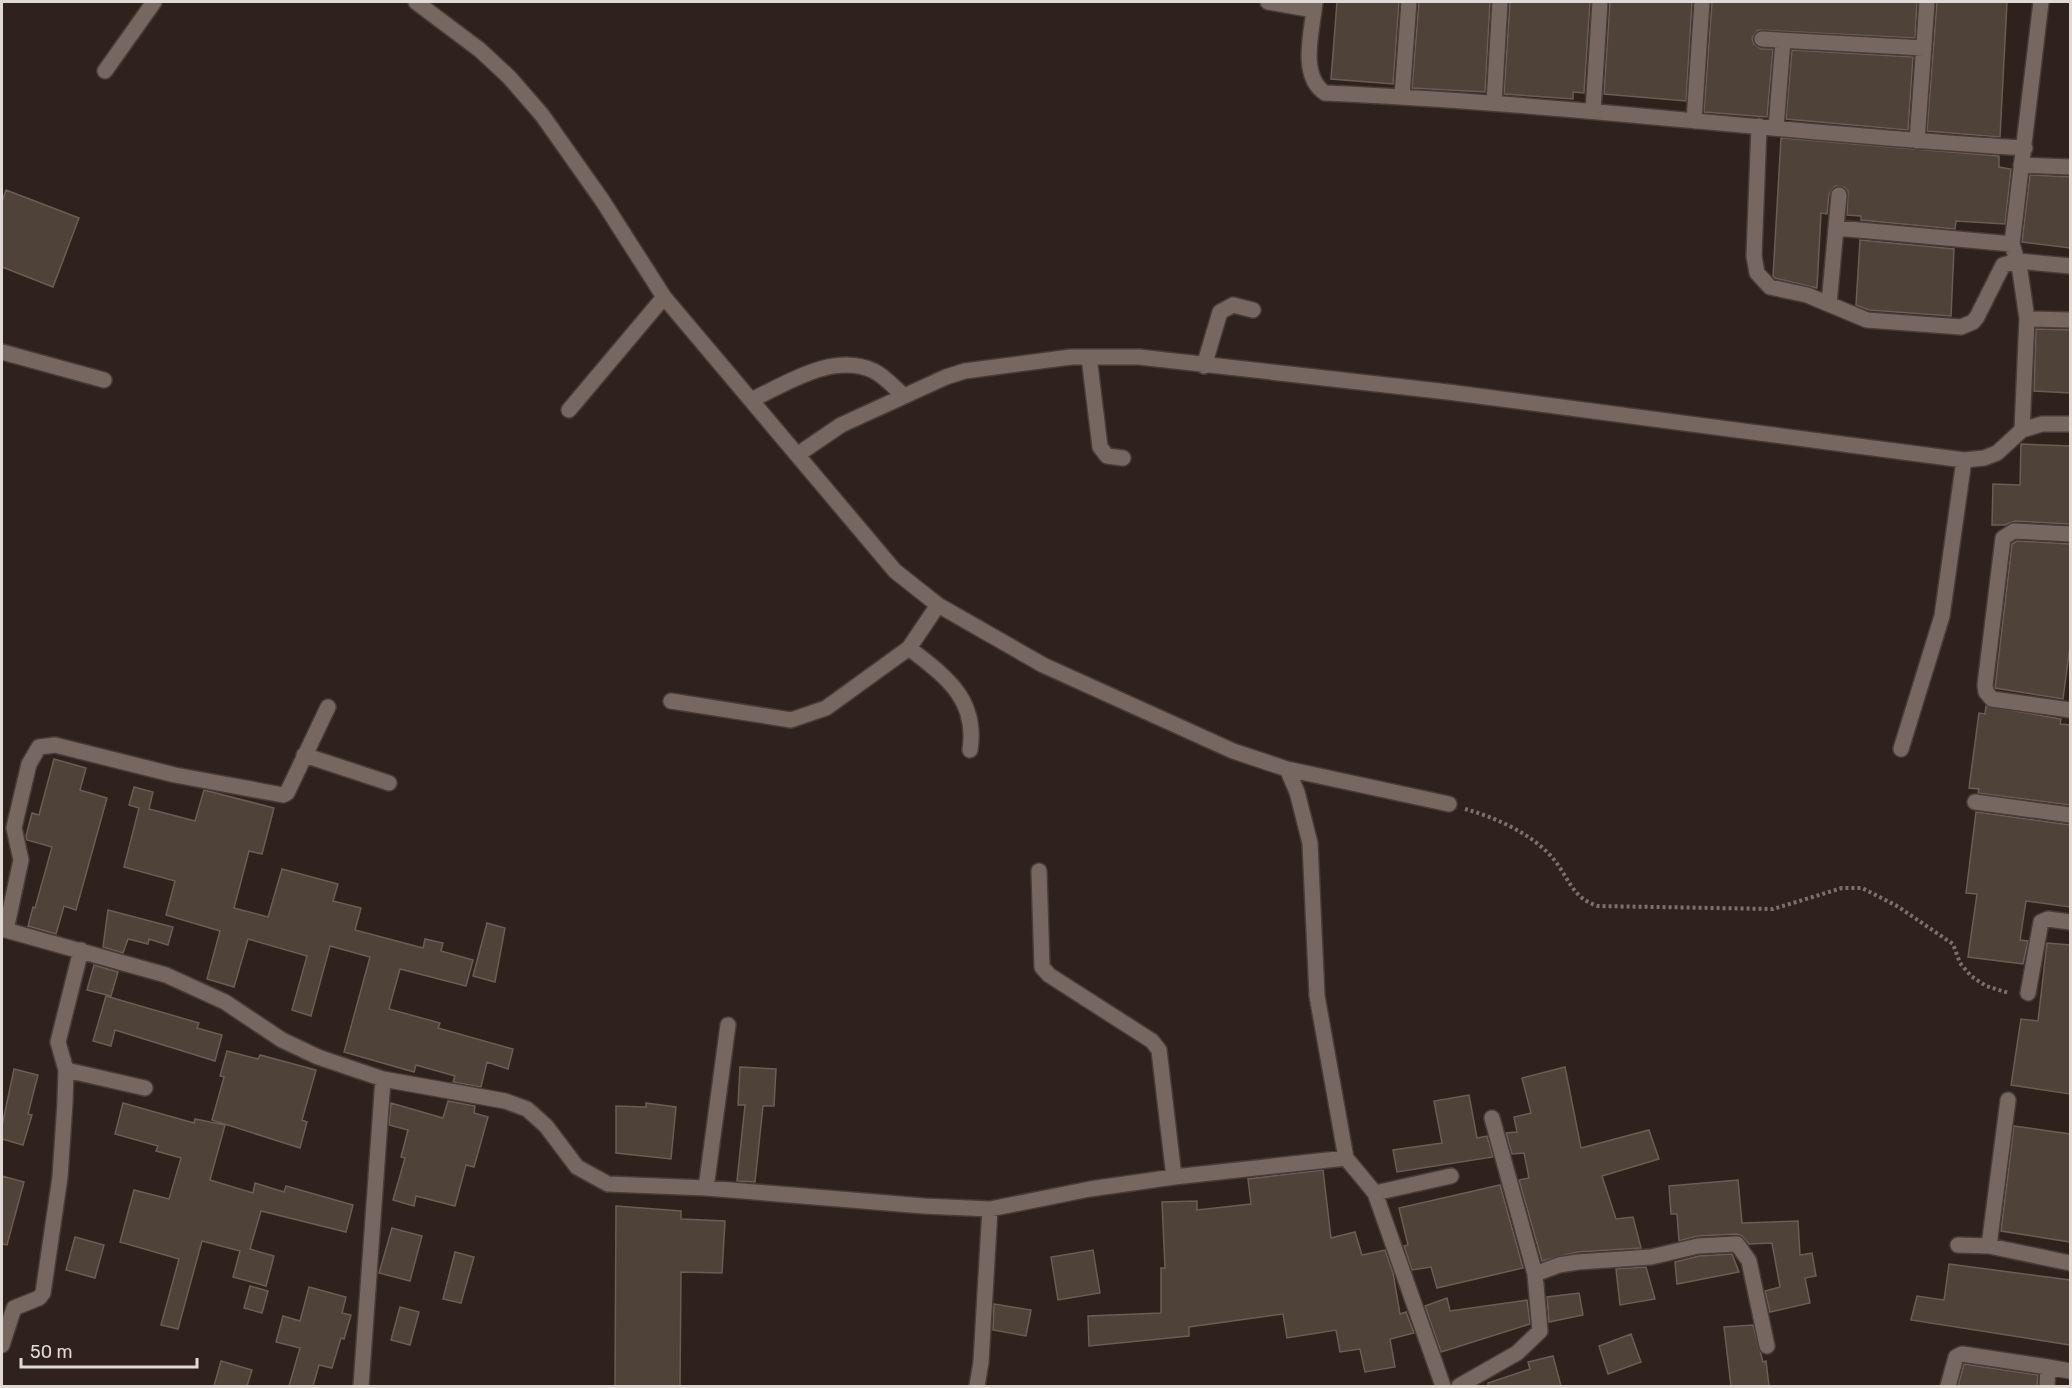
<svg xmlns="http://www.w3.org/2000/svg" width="2072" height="1388" font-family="Rubik,sans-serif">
	<rect width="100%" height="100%" fill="#2f221c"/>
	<!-- building -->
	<path fill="#4f4239" stroke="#6b5d54" stroke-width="1.5" d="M1337 2H1399L1393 84 1331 79Z
		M1419 2H1490L1485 92 1412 88Z
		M1510 2H1590L1584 93 1573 92V99L1504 94Z
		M1610 2H1692L1686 101 1604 94Z
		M1712 2H1917L1915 38 1758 30 1752 38 1754 44 1761 49H1773L1767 117 1704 112Z
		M1937 2H2007L2000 137 1927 131Z
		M1792 50 1913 57 1908 130 1786 119Z
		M1781 138 1999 156V167L2011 169 2005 224 1956 221 1955 229 1861 220V216L1847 215 1848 191 1844 187 1835 186 1829 194 1827 214 1821 213 1817 288 1775 278 1773 276Z
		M2030 175 2070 177V248L2022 242Z
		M6 190 79 218 53 287 2 267V202Z
		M1860 240 1954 249 1951 316 1869 310 1856 305Z
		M2036 329 2070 330V393L2034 391Z
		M2021 444 2070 446V524L2015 521 2005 525H1992L1993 484 2020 485Z
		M2017 541 2070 544V646L2063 699 1995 688 2012 544Z
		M1986 706 2061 719 2060 724 2070 725V805L1978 793 1979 789 1969 788 1979 713 1985 714Z
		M54 759 86 768 80 790 107 798 76 910 64 906 56 934 28 926 33 907 35 908 52 847 27 840 26 836 32 813 39 815Z
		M134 787 153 792 149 809 195 821 204 790 274 808 262 854 249 851 234 908 268 917 282 869 338 884 333 901 361 908 355 930 423 948 425 939 443 943 441 951 473 960 466 986 400 969 389 1009 440 1023 438 1028 513 1049 508 1069 487 1062 481 1087 453 1082 455 1076 416 1065 414 1072 344 1052 370 957 330 946 311 1016 292 1010 307 956 248 939 234 987 207 979 220 931 166 915 175 881 124 867 139 808 129 805Z
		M1976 812 2070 825V907L2026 901 2020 940 2028 941 2023 964 1968 957 1977 894 1966 893Z
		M108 910 173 927 168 945 149 939 148 944 128 939 123 953 103 947Z
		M487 923 505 928 495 982 473 976Z
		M2047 943 2070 945V1094L2011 1085 2021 1019 2038 1021Z
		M94 965 118 972 111 996 87 990Z
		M106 996 199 1023 197 1028 222 1035 215 1061 115 1030 111 1046 93 1041Z
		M227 1051 258 1059 260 1055 316 1070 302 1120 307 1122 300 1148 212 1120 224 1077 220 1076Z
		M740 1067 776 1069 774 1106H763L755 1182 737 1181 745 1105H738Z
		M1565 1067 1581 1148 1649 1130 1659 1159 1602 1176 1616 1219 1633 1217 1641 1248 1577 1252 1542 1261 1519 1180 1529 1178 1524 1153 1512 1154 1506 1133 1517 1132 1514 1117 1531 1113 1522 1078Z
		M14 1069 38 1075 28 1114 32 1115 23 1145 2 1139V1126Z
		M1469 1095 1477 1138 1487 1136 1493 1157 1397 1172 1393 1150 1442 1143 1434 1101Z
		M448 1101 475 1106 474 1113 488 1117 474 1167 466 1165 455 1206 416 1196 414 1206 393 1200 405 1158 401 1157 408 1130 389 1125 391 1103 443 1118Z
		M123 1103 194 1123 195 1119 225 1125 210 1180 253 1193 255 1183 284 1192 286 1186 353 1205 346 1232 261 1211 250 1249 274 1256 266 1286 233 1277 240 1251 202 1241 178 1329 161 1325 179 1259 120 1242 134 1190 169 1199 181 1158 156 1151 158 1146 115 1134Z
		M646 1103 676 1107 671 1159 616 1153V1106L646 1107Z
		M2014 1126 2070 1134V1242L2001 1231Z
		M1323 1170 1331 1238 1355 1232 1362 1255 1385 1250 1393 1273 1400 1314 1406 1312 1414 1333 1390 1339 1395 1367 1365 1372 1360 1349 1340 1352 1336 1330 1287 1338 1283 1314 1189 1327V1336L1089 1346 1088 1316 1161 1313V1268H1165L1162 1202 1197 1201V1210L1251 1204 1248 1179Z
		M2 1176 24 1182 7 1245 2 1244Z
		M1738 1180 1742 1223 1798 1221 1800 1255 1812 1253 1816 1276 1805 1278 1810 1303 1770 1312 1765 1291 1780 1287 1772 1243 1749 1244 1742 1236 1737 1234 1697 1236 1679 1241 1677 1214H1671L1669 1186Z
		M1500 1185 1523 1268 1437 1288 1431 1267 1412 1270 1404 1246 1408 1245 1399 1208Z
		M616 1206 681 1211V1219L725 1221 722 1273 681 1272 680 1386H615Z
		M392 1228 422 1236 410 1281 379 1273Z
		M75 1237 104 1245 95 1278 66 1270Z
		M1093 1250 1100 1293 1058 1300 1051 1257Z
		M455 1252 474 1257 461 1303 443 1299Z
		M1732 1254 1739 1272 1677 1284 1675 1262 1699 1256Z
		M1949 1264 2070 1280V1345L1911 1320 1917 1296 1944 1300Z
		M1646 1267 1655 1299 1620 1305 1616 1269Z
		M250 1286 268 1291 262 1313 244 1308Z
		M309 1287 346 1297 342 1313 351 1315 344 1339 341 1338 332 1368 319 1365 313 1386H289L300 1348 276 1342 283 1316 300 1321Z
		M1579 1293 1583 1315 1549 1322 1547 1297Z
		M1447 1298 1450 1311 1527 1300 1530 1324 1441 1352 1425 1306Z
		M994 1304 1031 1310 1026 1336 993 1330Z
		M400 1307 419 1312 410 1345 391 1340Z
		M1753 1325 1763 1362 1766 1361 1769 1386H1731L1724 1327Z
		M1631 1334 1641 1362 1608 1374 1599 1346Z
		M1553 1356 1561 1386H1488V1383L1530 1369 1528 1362Z
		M221 1361 252 1370 247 1386H214Z
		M1964 1364 2038 1375 2037 1386H1958Z"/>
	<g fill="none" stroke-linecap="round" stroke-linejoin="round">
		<!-- minor casing -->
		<g stroke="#483c38" stroke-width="18">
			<path id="minor" d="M416 2 480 50 509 77 542 115 602 200 664 297 895 571 938 605 1043 665 1233 751 1287 769 1297 792 1310 843 1317 996 1346 1158 1375 1193 1443 1386
				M1268 2 1314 10
				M1315 2C1313 28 1298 75 1325 93 1559 103 1791 134 2025 148
				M1762 39 1924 48
				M105 71 154 2
				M1402 96 1409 2
				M1494 103 1500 2
				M1593 111 1600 2
				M1694 121 1702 2
				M1759 126 1754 256 1757 273 1770 287 1807 295 1867 320 1961 327 1973 322 1977 317 2003 265 2018 261 2070 266
				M1776 128 1783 41
				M1917 141 1927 2
				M2021 165 2070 167
				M1837 228 2012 244
				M1829 304 1839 195
				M2027 319 2020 271 2012 244 2041 2
				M2 352 104 380
				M1089 357 1100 447 1107 456 1123 458
				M1204 366 1220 312 1233 305 1253 310
				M751 400C788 383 833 352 874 371 884 376 894 387 903 395
				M569 410 664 297
				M2022 430 2027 319 2070 320
				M797 455 841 425 946 377 965 371 1071 357H1139L1448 392 1964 460 1984 458 1997 453 2022 430 2042 424H2070
				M2070 534 2014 531 2003 538 1985 685 1986 692 1992 699 2070 710
				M909 648C945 676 978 699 970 750
				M671 701 791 720 826 708 909 648 938 605
				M1901 749 1942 616 1964 460
				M304 755 389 783
				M1287 769 1449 804
				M1975 802 2070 815
				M1039 871 1042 967 1049 975 1152 1041 1159 1050 1174 1177
				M2 929 166 975 225 1002 282 1040 318 1057 383 1079 505 1101 527 1109 546 1126 577 1167 608 1184 706 1188 924 1206 990 1209 1090 1189 1174 1177 1346 1158
				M6 930 21 860 14 828 16 819 29 764 39 747 55 745 175 775 283 795 287 793 328 707
				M2028 993 2041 922 2048 919 2070 922
				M66 1070 145 1088
				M706 1188 728 1025
				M1375 1193 1451 1176
				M1958 1245 1989 1246 2070 1263
				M1989 1246 2008 1100
				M1535 1274 1559 1265 1578 1262 1651 1257 1698 1246 1737 1244 1749 1261 1767 1346
				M2 1345 14 1308 39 1298 43 1293 60 1177 65 1102 66 1070 58 1042 81 950
				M361 1386 383 1079
				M977 1386 981 1362 990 1209
				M1459 1386 1517 1353 1540 1331 1535 1274 1492 1118
				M1948 1386 1956 1357 1962 1354 2048 1367
				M2047 1386 2048 1367 2070 1371"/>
		</g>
		<!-- path -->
		<path stroke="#7b706b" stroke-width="4" stroke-dasharray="3 3" stroke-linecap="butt" d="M1465 809C1494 817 1528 832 1549 854 1568 873 1570 898 1598 906L1773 909 1842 888H1862L1897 906 1953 944 1960 963 1971 976 1986 986 2009 993"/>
		<!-- minor -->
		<use href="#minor" stroke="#776761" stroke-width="15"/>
	</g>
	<!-- border -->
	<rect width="2072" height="1388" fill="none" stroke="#e2d9d5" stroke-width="6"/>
	<!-- scale -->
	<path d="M21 1358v9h176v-9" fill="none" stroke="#e2d9d5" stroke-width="3"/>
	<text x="30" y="1358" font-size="18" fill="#e2d9d5" stroke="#2f221c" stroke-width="4.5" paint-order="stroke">50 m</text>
</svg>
